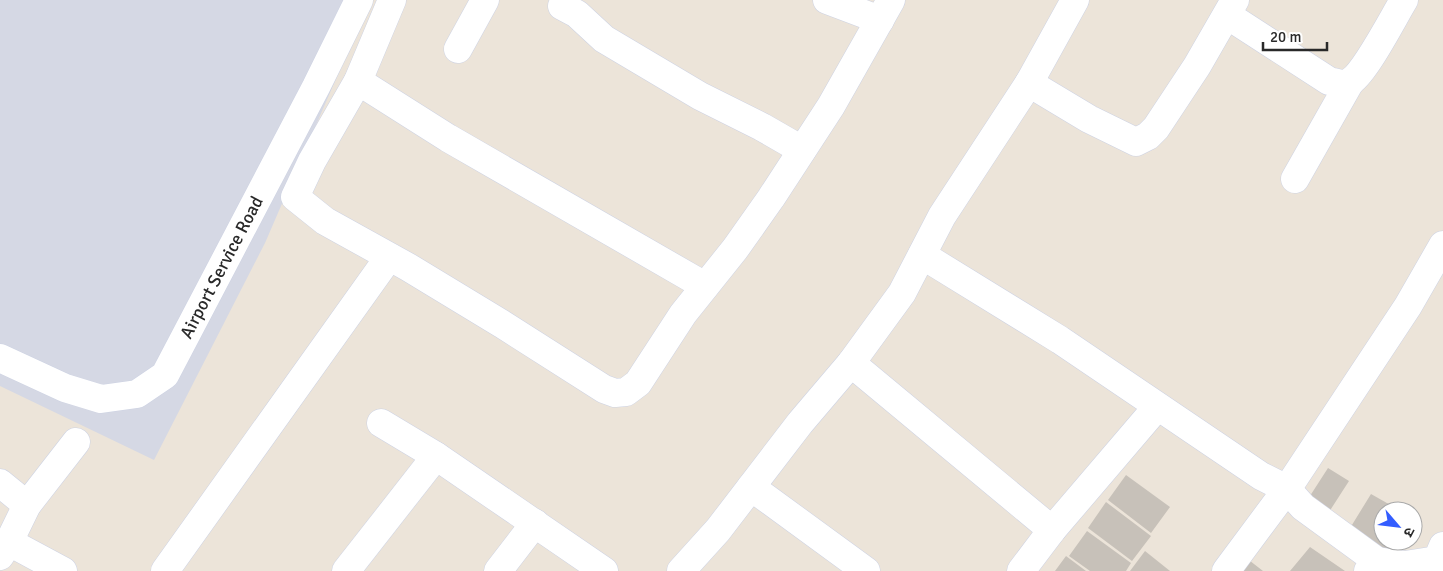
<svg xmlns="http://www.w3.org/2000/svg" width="1443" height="571" font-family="Signika,'Noto Sans Devanagari',sans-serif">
	<rect width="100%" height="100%" fill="#ece4d9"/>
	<!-- airport -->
	<path fill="#d5d8e4" d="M0 0H373L348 51 265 243 154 460 0 386Z"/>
	<!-- building -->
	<path fill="#c7c1b9" d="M1328 468 1349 481 1329 512 1308 499Z
		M1126 475 1170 507 1151 533 1108 500Z
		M1371 494 1401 511H1383V541H1408L1402 551 1389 544 1382 556 1347 533Z
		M1106 502 1151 536 1132 561 1088 528Z
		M1413 518 1419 521 1413 532Z
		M1087 531 1131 563 1126 571H1090L1069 556Z
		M1310 547 1345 571H1290Z
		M1145 551 1170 571H1130Z
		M1066 556 1086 571H1055Z
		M1245 557 1263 571H1234Z"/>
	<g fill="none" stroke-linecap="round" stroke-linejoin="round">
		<!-- minor casing -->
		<g stroke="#ced3e3" stroke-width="29">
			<g id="minor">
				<path d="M392 0 358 81 312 161 295 197 325 221 408 267 502 324 604 389 615 393 626 392 638 383 683 314 735 249 771 198 831 106 891 0"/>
				<path d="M827 0 880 20"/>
				<path d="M562 6 577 14 604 39 700 96 762 127 802 150"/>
				<path d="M1227 15 1329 81C1337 83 1344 86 1351 81 1366 71 1393 18 1404 0"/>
				<path d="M458 49 485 0"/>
				<path d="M358 81 448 138 705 286"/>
				<path d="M1029 83 1089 119 1136 142 1148 136 1156 128 1197 66 1235 0"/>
				<path d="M1295 179 1350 82"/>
				<path d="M922 255 1060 340 1261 476 1287 489 1303 507 1377 561"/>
				<path id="s1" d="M0 358 65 388 101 399 137 394 165 375 316 87 359 0"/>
				<path d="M851 363 1052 530"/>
				<path d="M381 423 436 456 604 571"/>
				<path d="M0 483 27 505"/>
				<path d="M751 487 866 571"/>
				<path d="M9 542 27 505 76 442"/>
				<path d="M0 556 9 542 63 571"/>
				<path d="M165 571 389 257"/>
				<path d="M346 571 436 456"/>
				<path d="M498 571 535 523"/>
				<path d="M681 571 718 530 800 423 851 363 902 293 942 216 1029 83 1075 0"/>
				<path d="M1021 571 1052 530 1157 407"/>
				<path d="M1226 571 1287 489 1408 306 1443 245"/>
				<path d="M1368 571 1377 561 1405 565 1437 560 1443 546"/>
			</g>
		</g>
		<!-- minor -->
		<use href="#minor" stroke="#fff" stroke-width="28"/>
	</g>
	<g text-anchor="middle" stroke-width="4" stroke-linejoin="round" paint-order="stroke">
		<!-- street labels -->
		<g font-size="18" fill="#292929" stroke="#fff">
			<text dy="6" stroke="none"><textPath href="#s1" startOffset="301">Airport Service Road</textPath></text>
		</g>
	</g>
	<!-- north arrow -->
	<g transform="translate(1398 526) rotate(118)"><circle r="24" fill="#ffffff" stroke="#a9a9a9"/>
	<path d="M0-4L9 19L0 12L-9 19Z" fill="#335dff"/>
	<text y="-8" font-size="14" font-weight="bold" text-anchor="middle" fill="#292929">उ</text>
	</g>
	<!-- scale -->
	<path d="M1263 42v8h64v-8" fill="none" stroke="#292929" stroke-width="2.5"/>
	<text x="1270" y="42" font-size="15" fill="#292929" stroke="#ffffff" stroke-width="4" paint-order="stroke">20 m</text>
</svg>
